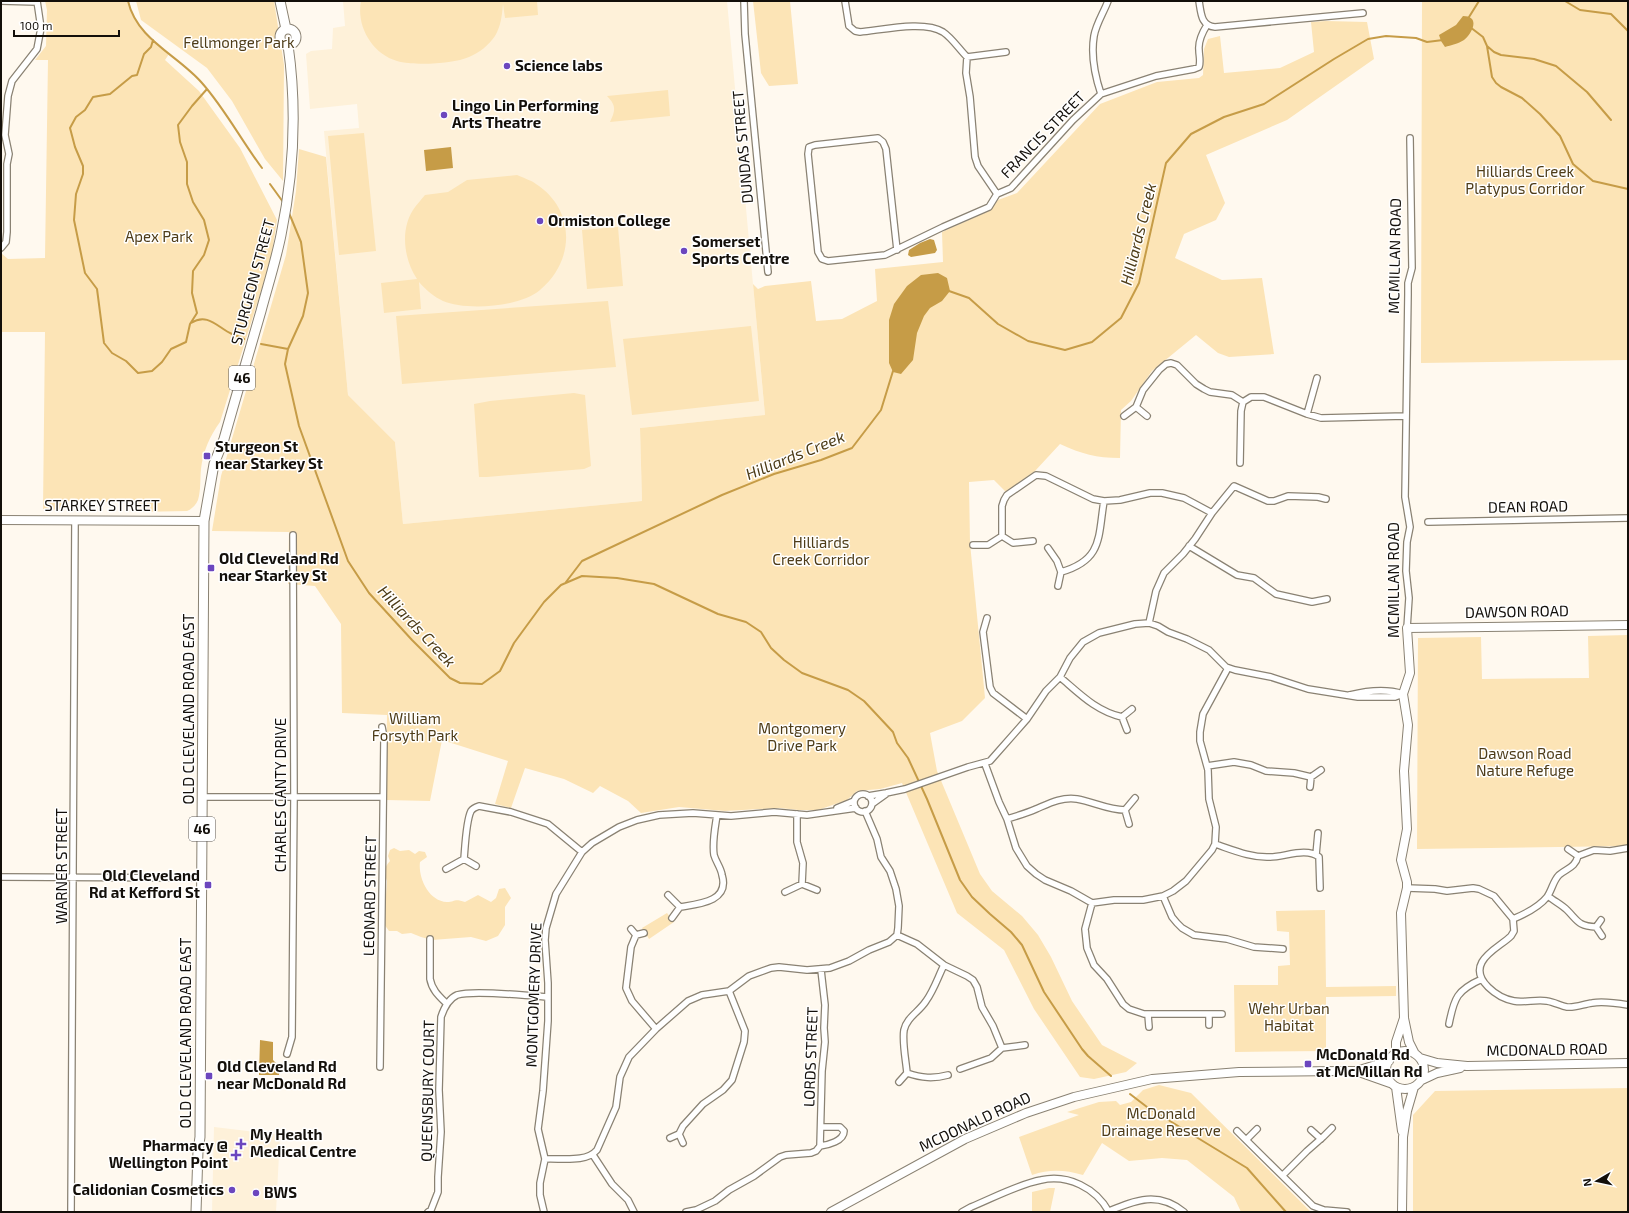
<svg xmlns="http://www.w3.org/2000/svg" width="1629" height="1213" font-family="'Exo 2',sans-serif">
	<rect width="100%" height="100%" fill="#fff9ef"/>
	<!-- built -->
	<path fill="#fef1d9" d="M343 1H727L765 415 640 428 642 501 403 524 395 442 348 395 324 131 359 128 357 104 310 109 306 54 311 51 332 49 333 28 345 26Z
		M214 1127 280 1135 276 1212H212Z"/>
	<!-- green -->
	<path fill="#fce4b6" d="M45 1H128C133 24 151 40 169 54L165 60 199 91 240 148 277 220 271 259 220 422C210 436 203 451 201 469 200 479 201 490 198 500 196 505 192 509 187 511L135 512V502L64 501 63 510 43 509 45 332H1V253L8 259 45 258 48 60H35L46 46 47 10Z
		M136 1H274L284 65 283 181 265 159 232 101 207 68 141 20Z
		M361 1H503V3V1H537L538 15 505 18 503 4C502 15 501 26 495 36 489 45 479 53 469 57 453 64 414 66 397 61 372 54 356 26 361 1Z
		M753 1H790L798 84 769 86 761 73Z
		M1422 1H1628V360L1421 363Z
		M1326 21 1367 22 1374 59 1287 120 1206 155 1225 203 1216 220 1184 234 1175 258 1222 280 1262 278 1274 354 1229 357 1218 353 1196 335 1152 371 1131 401 1121 410 1120 458C1096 458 1082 454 1060 444L1035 471 1006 492 994 480 969 482 970 543 985 698 962 721 930 733 937 771 980 874 992 891 1022 916 1038 935 1051 957 1072 1001 1102 1045 1137 1063 1126 1072 1094 1079 1080 1077 1034 1009 1004 950 957 913 902 783 880 789 857 791 847 800 818 810H798L780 808 725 811 679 807 641 813 628 801 600 786 593 793 564 779 525 768 511 808 495 804 508 761 442 740 430 801 386 800 387 715 342 713 341 624 315 586 288 584 289 532 212 531 221 476 286 255 296 191 299 149 326 157 348 395 395 442 403 524 642 501 640 428 765 415 753 284 758 289 765 286 811 281 816 321 842 319 877 301 875 269 943 262 942 232 989 211 998 200 1017 193 1100 104 1157 82 1199 78 1203 75 1204 49 1208 39 1220 36 1224 73 1280 68 1314 52 1311 22Z
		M668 90 670 116 610 122C615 111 617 106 607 96Z
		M364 133 376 251 339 255 328 136Z
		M517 175C523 178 531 180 536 184 576 210 575 261 540 290 521 307 466 311 443 301 434 297 426 290 419 282L421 309 384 313 381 283 417 279C404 260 400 230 413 210 417 204 421 200 425 195L448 192 467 180Z
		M618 227 623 286 587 289 582 230Z
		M608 301 616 367 402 384 396 316Z
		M751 326 759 401 632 415 623 339Z
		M574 393 585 395 591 466 584 469 487 477H479L474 404 490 401Z
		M1628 635V846L1417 849 1418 638 1481 637 1482 679 1589 678 1588 636Z
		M394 848 400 851 409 850 415 854 419 851 425 852 427 857 420 862C418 877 428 901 447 902 455 902 454 898 465 902L478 895 491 902 496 898 499 889 505 888 511 898 505 907V925L498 936 486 941 471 937 432 940 421 937 411 933 402 934 397 931H389L384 924 387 881C384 873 384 867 390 861L388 856 390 850Z
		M1325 910 1326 987 1396 986V996L1326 997V1051L1235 1052 1234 985H1278V966L1290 965 1289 932 1277 931 1276 911Z
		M667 913 674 922 649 939 642 928Z
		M1159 1085 1191 1093 1311 1212H1241L1234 1197 1187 1160 1162 1158 1129 1161 1102 1143 1083 1175C1065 1170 1050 1169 1032 1175L1019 1137 1079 1115 1067 1112 1099 1102 1116 1101 1120 1105 1131 1102 1143 1090Z
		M1628 1088V1212H1413V1115L1435 1091Z
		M1049 1188H1055L1050 1212H1032V1192Z"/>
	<!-- water -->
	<path fill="#c69c47" d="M1463 16C1481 16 1472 34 1464 40 1458 44 1451 45 1445 47L1441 41 1439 35 1456 25Z
		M451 147 453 168 426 171 424 150Z
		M930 239 934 240 937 250 935 253 911 257 908 255 909 250 920 243Z
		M938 273 947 278 950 291 942 301 930 308 924 316 917 333 913 360 901 374 893 372 889 363V320L894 304 907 286 921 275Z
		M260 1040 273 1042V1060L280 1067 279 1075H259Z"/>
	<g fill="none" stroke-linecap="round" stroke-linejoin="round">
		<!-- stream -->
		<path stroke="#c69c47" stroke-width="2" d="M128 1C137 40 178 55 202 83 225 109 241 140 262 168
			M1565 1 1580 10 1611 14 1628 31
			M1469 17 1479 1
			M1470 27 1483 37 1487 46 1494 52 1501 55 1534 59 1556 66 1587 92 1611 120
			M153 40 151 47 144 54 137 75 132 76 110 94 93 97 85 110 76 117 70 128 75 147 83 166V174L76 194 74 220 85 273 97 289 104 343 112 353 126 361 138 373 152 371 162 362 171 349 186 342 190 324 197 313 192 293 193 271 204 255 209 240 204 220 193 202 187 184V162L180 142 178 125 192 106 207 89
			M1487 46 1492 77 1496 83 1501 87 1522 98 1540 114 1560 136 1573 164 1593 181 1628 189
			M270 184 283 202
			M289 213 301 242 308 293 303 316 288 349 285 364 299 426 348 561 369 593 412 640 450 678 460 683 482 684 500 671 514 643 544 602 561 585 582 576 617 578 654 584 718 614 746 622 761 632 771 648 784 660 802 673 848 690 864 701 893 732 897 743 908 758 927 799 960 880 972 897 990 914 1011 932 1022 945 1044 992 1082 1049 1088 1056 1111 1076
			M949 291 969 298 998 324 1028 341 1065 350 1092 342 1121 318 1139 283 1166 163 1191 134 1224 117 1264 104 1334 59 1368 39 1386 36 1416 38 1427 42 1443 40
			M191 323C208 312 218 328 232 334
			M237 336 244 339
			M261 344 288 349
			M566 582 582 561 722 495 774 474 821 460 852 448 881 410 893 371
			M1130 1094 1147 1107 1247 1168 1286 1212"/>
		<!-- street casing -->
		<g stroke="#8a8273" stroke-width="8">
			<path id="street" d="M1 1 37 2
				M744 1 745 34 768 272
				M845 1 849 26 855 31 860 32C882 30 924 20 943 32 952 38 959 49 967 57L966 73 970 97 975 157 978 166 997 194
				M1199 1C1201 13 1201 26 1215 27L1363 13
				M967 57 1006 52
				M1101 94C1095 76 1091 54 1094 36 1096 24 1104 12 1108 1
				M1 248 6 242 7 232V164L9 154 5 135 8 96 12 81 37 49 41 28 37 1
				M897 250 886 149 883 142 878 138 815 145 809 147 808 154 818 252 822 259 828 261 885 255 943 227 989 207 997 194 1011 188 1073 120 1101 94 1156 76 1194 69 1199 67C1201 61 1199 56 1199 50 1198 41 1202 33 1207 25
				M1136 407 1147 416
				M1307 414 1317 378
				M1124 416 1136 407 1143 390 1159 370 1166 364 1171 363 1177 365 1196 384 1204 389 1210 392 1232 395 1243 402
				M1240 463 1241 411 1243 402 1251 397H1264L1307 414 1321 418 1406 416
				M1428 522 1628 518
				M1033 541 1013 543 1002 536V506L1004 500 1007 495 1036 475 1046 476 1093 499 1104 501 1120 500 1150 493H1162L1184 498 1212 513
				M973 545H988L1002 536
				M1189 546 1237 575 1254 578 1276 594 1312 602 1327 599
				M1048 548 1057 561 1061 572
				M1058 586 1061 572C1103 560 1098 537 1104 501
				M987 618 983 632 990 687 993 693 1027 719
				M1149 623 1156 591 1164 573 1183 554 1195 539 1212 513 1234 486 1268 501H1274L1288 496 1318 497 1326 499
				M1407 628 1409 598 1406 571 1407 542 1410 527 1405 497 1408 294V283L1412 268 1410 138
				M1060 677C1080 694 1096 711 1122 717L1127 730
				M1350 695C1366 691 1387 689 1403 694
				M1122 717 1132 709
				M985 764 999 802 1007 819 1016 848 1027 866 1036 874 1045 880 1071 891 1092 903 1114 900H1143L1163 896 1173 891 1186 881 1212 850 1215 844 1216 827 1209 799 1208 770 1200 741V732L1203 714 1228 668
				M1207 766 1234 762 1251 765 1266 771 1294 773 1311 777 1321 770
				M1310 787 1311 777
				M854 803a9 9 0 1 1 18 0a9 9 0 1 1-18 0Z
				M868 796 886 793 905 789 968 767 990 761 1027 719 1046 691 1060 677 1070 658 1083 642 1099 633 1135 624 1149 623 1158 626 1168 632 1187 639 1209 650 1226 667 1235 670 1271 677 1308 689 1358 697H1395L1403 694
				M203 797H383
				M872 804 886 794
				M837 808 854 801
				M1125 810 1129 824
				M1007 819C1017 816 1027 813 1036 809 1050 803 1061 797 1077 799 1094 802 1108 810 1125 810L1135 798
				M1215 844C1233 850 1251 858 1270 857 1285 857 1306 847 1319 857L1320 888
				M1568 849 1578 856
				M1316 855 1318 833
				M464 859 476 866
				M446 869 464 859C465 848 466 821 471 811 473 808 476 807 479 806L511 812 548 824 582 852
				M1 877 202 878
				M802 884 817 890
				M1407 888 1435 889 1447 891 1473 888 1479 889 1494 896 1513 919
				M785 892 802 884 803 863 797 842V814
				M668 895 680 907
				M1163 896 1172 917 1177 923 1182 928 1194 935 1227 939 1254 947 1283 949
				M1548 896C1554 901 1562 905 1567 910 1578 921 1578 926 1596 927L1602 936
				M1092 903 1085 929 1087 948 1094 965 1107 979 1123 1004 1129 1009 1144 1014H1222
				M672 918 680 907C698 904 730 902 722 875 721 868 716 862 714 855 712 842 715 828 717 815
				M1513 919 1514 931 1511 936C1503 944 1488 951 1482 962 1472 980 1498 998 1514 1001 1525 1003 1536 999 1547 1001 1554 1002 1561 1006 1567 1007 1575 1008 1584 1004 1592 1003 1604 1001 1616 1003 1628 1005
				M1513 919C1525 914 1539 907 1547 897 1552 890 1553 881 1559 875 1567 868 1575 868 1578 856L1594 850 1610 851 1628 848
				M1596 927 1601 920
				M631 929 636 935 644 933
				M636 935 631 947 626 988 632 1001 656 1029
				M897 935 917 944 944 965 967 976 973 980 977 987 982 1007 993 1026 1002 1048 1025 1045
				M430 939V979C432 990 439 996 447 1004
				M1148 1015 1149 1027
				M1449 1024C1454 998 1457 990 1482 979
				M1209 1025V1015
				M287 1054 292 1037 294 797 293 535
				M380 1067 384 738 382 727
				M960 1069 991 1058 1002 1048
				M907 1073C922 1078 933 1079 948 1075
				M899 1082 907 1073C906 1061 902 1042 904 1030 907 1017 919 1012 926 1001 934 990 938 977 944 965
				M1311 1130 1321 1139
				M1237 1131 1313 1206 1324 1210 1347 1212
				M679 1134 683 1143
				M670 1138 679 1134 683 1126 703 1104 723 1090 732 1080 744 1042 745 1031 729 991
				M1246 1140 1257 1129
				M820 1146 822 1071 825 1042 824 1028 825 1005 821 970
				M593 1155 612 1184 628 1200 634 1212
				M545 1159C561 1158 586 1163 597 1150L616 1107 620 1077 629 1057 656 1029 688 1001 702 995 729 991 749 976 771 968 779 967 807 970 830 968 849 961 869 950 889 942 897 935 898 928 899 906 896 889 890 871 881 857 877 839 865 811
				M1283 1175 1307 1151 1323 1137 1332 1128
				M1109 1211C1136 1200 1158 1191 1184 1212
				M71 1212 75 520
				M428 1212 431 1210 438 1192V1177L441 1132 439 1090 441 1017C444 1008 448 999 457 995 464 993 472 993 479 993 502 993 524 995 547 997
				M544 1212 540 1195V1183L545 1159 538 1129 543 1091 548 1021V983L545 940 546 928 556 894 582 852 592 843 619 827 637 820 659 815 693 813 731 816 774 812 807 815 856 808
				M686 1212 696 1210 715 1201 729 1190 754 1176 780 1157 786 1155 811 1153 816 1151 820 1146C828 1145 844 1141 844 1131L840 1127H821
				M962 1212 971 1207C993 1198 1019 1184 1041 1180 1068 1174 1096 1188 1109 1212"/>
		</g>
		<!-- secondary casing -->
		<g stroke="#8a8273" stroke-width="10">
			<path id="secondary" d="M1 520 204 521
				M1386 1070a19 19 0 1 1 38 0a19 19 0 1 1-38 0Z
				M1396 1054V1042L1404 1018
				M1415 1054 1409 1042 1404 1018 1401 913 1407 888V882L1401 860 1407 829 1404 771 1408 725 1403 694 1410 673 1407 628 1628 625
				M1420 1058 1437 1063 1467 1066 1628 1063
				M1356 1071 1389 1061
				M1422 1080 1437 1073 1460 1068
				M1396 1087 1402 1131
				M831 1212 965 1139 1026 1113 1074 1097 1152 1079 1239 1072 1343 1071H1356L1390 1083
				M1402 1212 1403 1137 1407 1111 1414 1087"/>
		</g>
		<!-- primary casing -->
		<g stroke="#8a8273" stroke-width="11">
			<path id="primary" d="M280 1 286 29
				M280 37a8 8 0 1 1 16 0a8 8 0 1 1-16 0Z
				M196 1212 198 1151 200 1137 204 521 214 464 224 439C236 396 249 353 261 311 268 285 276 260 281 235 294 172 297 108 288 45"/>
		</g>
		<!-- street -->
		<use href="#street" stroke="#fff" stroke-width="5.5"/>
		<!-- secondary -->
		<use href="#secondary" stroke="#fff" stroke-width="8"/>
		<!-- primary -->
		<use href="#primary" stroke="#fff" stroke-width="9"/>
	</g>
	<!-- markers -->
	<g fill="#6b46be" stroke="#fff" stroke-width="1.5">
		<circle cx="507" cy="66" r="4"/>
		<circle cx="444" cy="115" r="4"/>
		<circle cx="540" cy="221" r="4"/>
		<circle cx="684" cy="251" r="4"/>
		<rect x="203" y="452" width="8" height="8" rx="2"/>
		<rect x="207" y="564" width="8" height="8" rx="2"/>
		<rect x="204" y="881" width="8" height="8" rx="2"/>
		<rect x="1304" y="1060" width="8" height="8" rx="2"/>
		<rect x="205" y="1072" width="8" height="8" rx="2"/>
		<path d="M239 1138h4v4h4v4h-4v4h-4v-4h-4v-4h4z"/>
		<path d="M234 1149h4v4h4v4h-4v4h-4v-4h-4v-4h4z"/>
		<circle cx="232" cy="1190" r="4"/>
		<circle cx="256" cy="1193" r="4"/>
	</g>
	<g text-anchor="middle" stroke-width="3" stroke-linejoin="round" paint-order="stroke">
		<!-- shield labels -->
		<g fill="#fff" stroke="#5a5754" stroke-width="1">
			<rect x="229" y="366" width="26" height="24" rx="3"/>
			<rect x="189" y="817" width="26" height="24" rx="3"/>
		</g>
		<g font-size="14" font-weight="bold" fill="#130f0a">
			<text x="242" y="383">46</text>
			<text x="202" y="834">46</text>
		</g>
		<!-- park labels -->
		<g font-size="15" fill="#4e3c18" stroke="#fff">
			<text x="239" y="48">Fellmonger Park</text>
			<text x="1525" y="177">Hilliards Creek<tspan x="1525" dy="17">Platypus Corridor</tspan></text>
			<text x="159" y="242">Apex Park</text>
			<text x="821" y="548">Hilliards<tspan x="821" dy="17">Creek Corridor</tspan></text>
			<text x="415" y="724">William<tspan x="415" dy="17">Forsyth Park</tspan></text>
			<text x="802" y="734">Montgomery<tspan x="802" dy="17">Drive Park</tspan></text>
			<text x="1525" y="759">Dawson Road<tspan x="1525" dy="17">Nature Refuge</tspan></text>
			<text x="1289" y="1014">Wehr Urban<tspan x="1289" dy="17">Habitat</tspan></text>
			<text x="1161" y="1119">McDonald<tspan x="1161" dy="17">Drainage Reserve</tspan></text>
		</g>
		<!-- poi labels -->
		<g font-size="15" font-weight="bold" fill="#130f0a" stroke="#fff" text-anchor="start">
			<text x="515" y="71">Science labs</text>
			<text x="452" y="111">Lingo Lin Performing<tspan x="452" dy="17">Arts Theatre</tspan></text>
			<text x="548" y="226">Ormiston College</text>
			<text x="692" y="247">Somerset<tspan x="692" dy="17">Sports Centre</tspan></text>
			<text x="215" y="452">Sturgeon St<tspan x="215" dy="17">near Starkey St</tspan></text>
			<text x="219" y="564">Old Cleveland Rd<tspan x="219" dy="17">near Starkey St</tspan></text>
			<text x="200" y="881" text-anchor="end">Old Cleveland<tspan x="200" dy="17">Rd at Kefford St</tspan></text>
			<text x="1316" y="1060">McDonald Rd<tspan x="1316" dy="17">at McMillan Rd</tspan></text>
			<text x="217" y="1072">Old Cleveland Rd<tspan x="217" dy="17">near McDonald Rd</tspan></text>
			<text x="250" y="1140">My Health<tspan x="250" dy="17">Medical Centre</tspan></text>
			<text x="228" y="1151" text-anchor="end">Pharmacy @<tspan x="228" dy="17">Wellington Point</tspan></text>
			<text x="224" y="1195" text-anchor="end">Calidonian Cosmetics</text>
			<text x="264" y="1198">BWS</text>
		</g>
		<!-- street labels -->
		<g font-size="15" fill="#130f0a" stroke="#fff">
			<text transform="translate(1043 135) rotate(-46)" y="5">FRANCIS STREET</text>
			<text transform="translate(743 147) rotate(-95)" y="5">DUNDAS STREET</text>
			<text transform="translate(1395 256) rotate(-89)" y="5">MCMILLAN ROAD</text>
			<text transform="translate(253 282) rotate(-75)" y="5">STURGEON STREET</text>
			<text x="102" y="511">STARKEY STREET</text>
			<text transform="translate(1528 507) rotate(-1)" y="5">DEAN ROAD</text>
			<text transform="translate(1394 580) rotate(-90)" y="5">MCMILLAN ROAD</text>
			<text transform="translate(1517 612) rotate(-1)" y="5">DAWSON ROAD</text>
			<text transform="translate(189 709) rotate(-90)" y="5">OLD CLEVELAND ROAD EAST</text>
			<text transform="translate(281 795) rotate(-90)" y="5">CHARLES CANTY DRIVE</text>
			<text transform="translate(62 866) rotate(-90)" y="5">WARNER STREET</text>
			<text transform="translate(370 896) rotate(-89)" y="5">LEONARD STREET</text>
			<text transform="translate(534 995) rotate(-88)" y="5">MONTGOMERY DRIVE</text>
			<text transform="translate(186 1033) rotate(-90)" y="5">OLD CLEVELAND ROAD EAST</text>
			<text transform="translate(1547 1050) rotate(-1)" y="5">MCDONALD ROAD</text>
			<text transform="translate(811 1057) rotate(-88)" y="5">LORDS STREET</text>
			<text transform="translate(428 1091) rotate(-89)" y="5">QUEENSBURY COURT</text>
			<text transform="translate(975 1122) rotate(-25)" y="5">MCDONALD ROAD</text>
		</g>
		<!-- water labels -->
		<g font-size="16" font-style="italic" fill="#4c3b16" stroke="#fff">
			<text transform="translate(1138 234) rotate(-76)" y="6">Hilliards Creek</text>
			<text transform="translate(795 455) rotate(-22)" y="6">Hilliards Creek</text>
			<text transform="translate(417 626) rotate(47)" y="6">Hilliards Creek</text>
		</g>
	</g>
	<!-- border -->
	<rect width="1629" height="1213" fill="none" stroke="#130f0a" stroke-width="4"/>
	<!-- north arrow -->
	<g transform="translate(1597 1181) rotate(261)" stroke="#ffffff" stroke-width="3" paint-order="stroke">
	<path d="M0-3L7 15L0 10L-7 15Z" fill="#130f0a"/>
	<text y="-6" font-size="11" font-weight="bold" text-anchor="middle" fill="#130f0a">N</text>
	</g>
	<!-- scale -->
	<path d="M14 30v6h105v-6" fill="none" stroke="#130f0a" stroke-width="2"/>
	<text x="20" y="30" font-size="12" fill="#130f0a" stroke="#ffffff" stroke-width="3" paint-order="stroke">100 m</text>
</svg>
